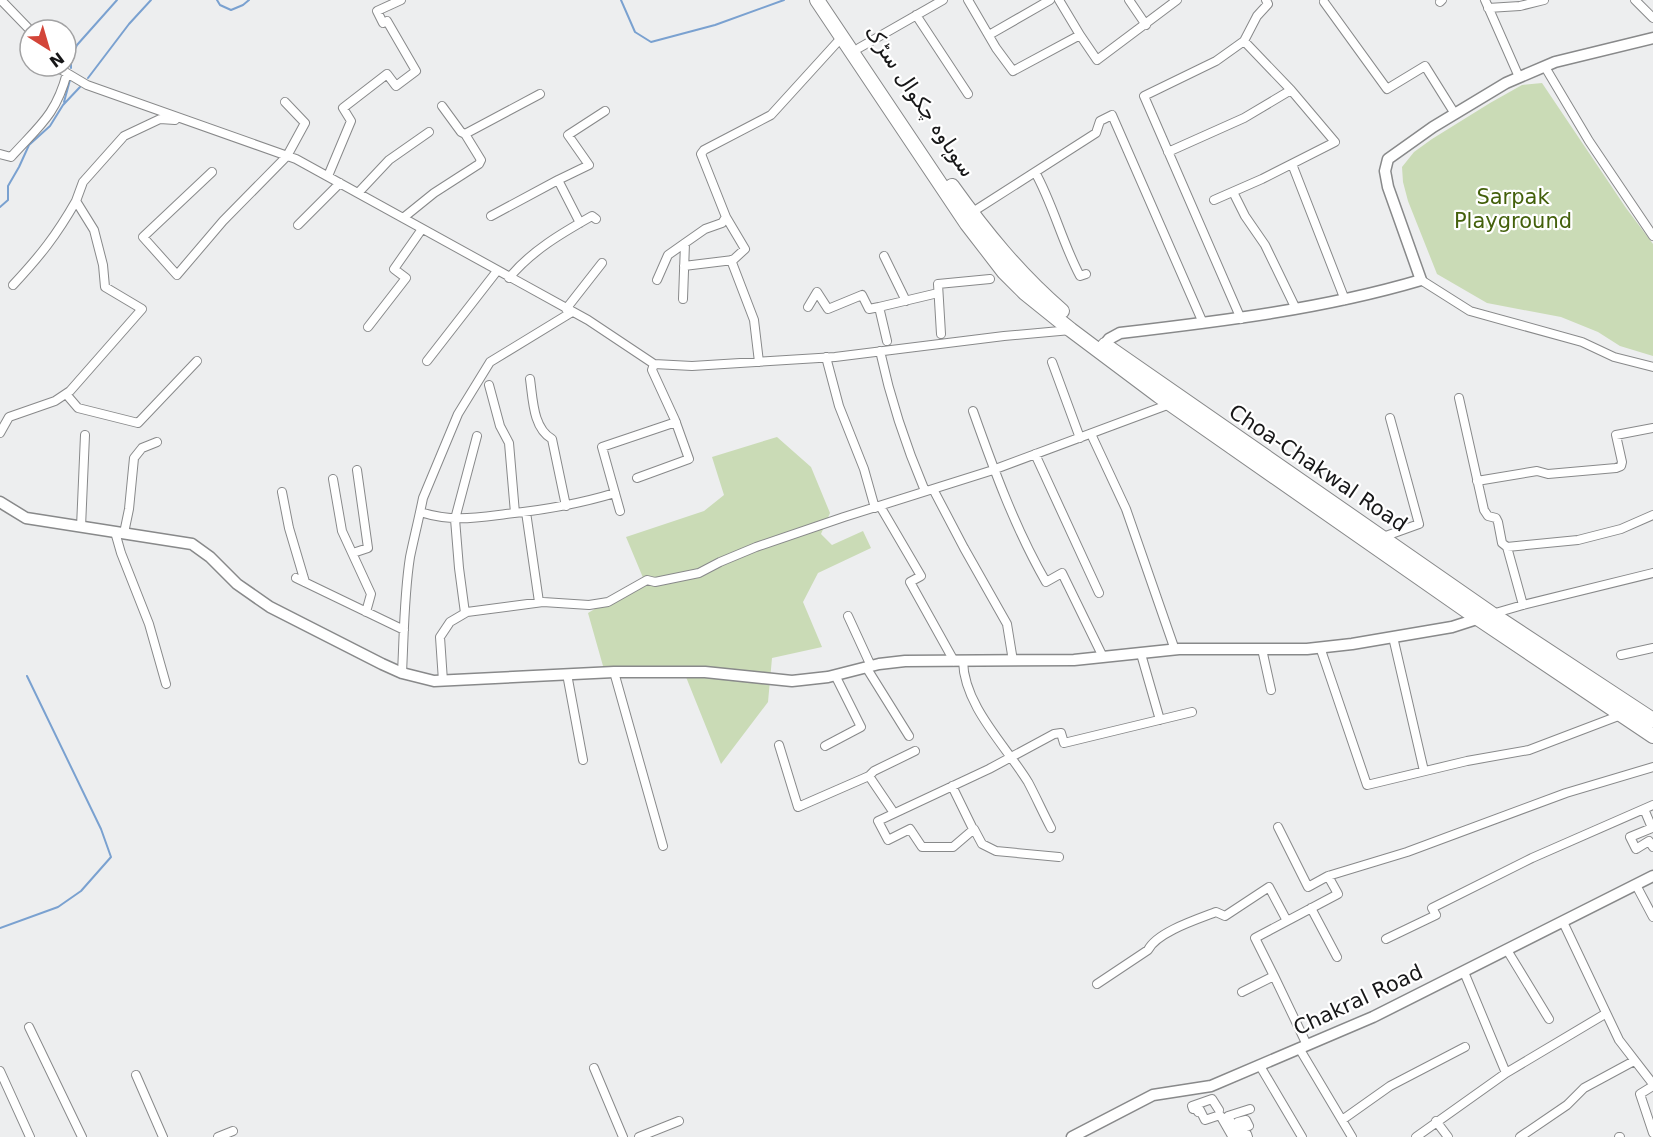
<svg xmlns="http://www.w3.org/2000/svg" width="1653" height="1137" font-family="'DejaVu Sans',Vazirmatn,sans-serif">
	<rect width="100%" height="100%" fill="#edeeef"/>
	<!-- green -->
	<path fill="#cadbb6" d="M1542 83 1626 208 1653 244V356L1620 346 1598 332 1561 317 1487 303 1437 274 1408 201 1403 182 1402 167 1414 152 1432 139 1490 103 1522 85Z
		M777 437 811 467 830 513 821 534 832 545 863 531 871 548 818 573 803 602 822 647 772 658 768 702 721 764 686 677 684 667 603 666 588 613 644 580 626 537 704 511 724 495 712 457Z"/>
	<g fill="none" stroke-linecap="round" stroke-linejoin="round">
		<!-- stream -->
		<path stroke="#7aa1d0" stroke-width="2" d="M217 0 220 5 231 10 243 5 249 0
			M621 0 635 32 651 42 715 25 784 0
			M71 68V57L77 45 117 0
			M88 78 129 24 151 0
			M64 102 70 80
			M0 207 8 200V186L19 167 29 145 50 126 63 105 80 87
			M0 928 58 907 81 891 111 857 101 829 27 676"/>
		<!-- minor casing -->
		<g stroke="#88898a" stroke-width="10">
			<path id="minor" d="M1 0 30 30
				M968 0 996 48 1013 71 1080 35 1097 60 1177 0
				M1059 0 1080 35
				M1129 0 1146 25
				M1485 0 1519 77
				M1635 0 1653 18
				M1324 2 1387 89 1425 66 1455 114
				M1440 2 1442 0
				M1488 8 1520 6 1544 0
				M916 15 968 94
				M989 35 1050 0
				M859 48 943 0
				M55 66 87 85 296 159 588 320 654 364 692 366 835 357 1004 336 1071 330
				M1545 67 1589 141 1653 236
				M442 106 461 132 465 134
				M1168 152 1244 118 1291 90
				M0 154 11 157C39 126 56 115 67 73
				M1292 164 1345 300
				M212 172 143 237 177 275 223 221 287 156 305 123 285 102
				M1035 172C1053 204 1062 242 1080 276L1086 274
				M328 176 351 121 343 108 387 74 396 86 416 71 387 21 383 23 377 11 401 0
				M558 180 589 165 568 135 605 111
				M1233 192 1245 216 1265 245 1296 309
				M358 193 389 160 429 132
				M1214 200 1262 179 1335 142 1291 90 1244 41
				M971 213 1096 133 1100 121 1112 115 1203 323
				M491 216 558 180 580 223
				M403 218 434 193 479 164 481 160 465 134 540 94
				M298 225 340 183
				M884 256 906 301
				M731 260 754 320 759 362
				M684 266 733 260 745 249 726 217 701 154 704 150 771 115 842 37
				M509 278C531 251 562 233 592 216L596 219
				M657 280 668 255 685 243
				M1421 280 1470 311 1582 342 1614 357 1653 367
				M13 285C40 256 56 236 76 201
				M683 299 685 243 705 229 722 223 726 217
				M808 307 817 292 828 309 862 295 869 309 879 307 887 341
				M879 307 938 293
				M566 309 602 263
				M1241 319 1144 96 1216 61 1244 41 1257 16 1268 4 1266 0
				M368 327 406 278 394 269 422 229
				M941 334 938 284 990 279
				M880 351C891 402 905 444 925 491
				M826 357 839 406 864 469 875 508
				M427 361 497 271
				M1052 362 1080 438
				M530 379C533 400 533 428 552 439L566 506
				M489 385 500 426 509 443 515 513
				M66 394 78 408 138 423 197 361
				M1459 398 1484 510 1488 516 1496 518 1498 522 1502 543 1507 547 1523 605
				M973 411C994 470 1015 528 1046 582L1062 573 1103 657
				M0 433 9 417 55 401 70 391 142 309 105 287 103 265 94 230 76 201 83 182 124 136 160 119 175 120
				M1091 434 1126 509 1175 650
				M1035 454 1099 593
				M637 478 689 459 675 420 652 370 654 364
				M333 479 342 531 371 594 366 612
				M1477 481 1537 471 1548 474 1616 468 1621 466 1622 462 1616 435 1653 428
				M933 489 964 548 1007 624 1013 661
				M282 492 289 528 305 582
				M880 506 921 576 910 582 954 661
				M620 511 602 447 676 422
				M420 512C452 522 474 518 506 514 544 510 579 504 615 493
				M526 512 539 602
				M81 527 85 435
				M115 532 121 553 149 624 166 684
				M124 533 129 509 134 458 142 448 157 442
				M1383 537 1419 524 1390 418
				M1507 547 1578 540 1621 529 1653 515
				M353 553 368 548 357 470
				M296 578 404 630
				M465 613 459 568 455 519 477 436
				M1492 614 1523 605 1653 573
				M848 616 871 666
				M1393 637 1424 771
				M1320 647 1367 785 1467 761 1529 750 1621 715
				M1262 649 1271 690
				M1141 654 1160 720
				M1621 655 1653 648
				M963 661C964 706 1006 746 1028 782 1036 797 1043 813 1051 828
				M866 667 909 736
				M614 672 663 846
				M402 673C404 634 404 595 410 557 414 538 419 518 423 498L458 414 490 362 572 312
				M567 674 583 760
				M443 681 440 637 450 622 467 612 543 602 589 605 608 602 647 580 655 582 699 573 720 562 756 547 844 517 990 471 1170 404
				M779 745 798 807 869 776 894 813
				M825 746 861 727 835 675
				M869 776 874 771 915 751
				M952 786 973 829
				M1644 809 1652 828 1630 837 1636 849 1649 841 1653 847
				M1278 827 1308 887 1328 876 1407 852 1566 793 1653 767
				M1059 857 996 851 982 844 974 829 953 847H922L910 829 888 840 878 821 989 769 1054 734 1061 733 1064 743 1192 712
				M1636 885 1653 917
				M1311 908 1337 957
				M1563 922 1619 1040 1653 1084
				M1386 939 1436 915 1432 908 1532 858 1653 805
				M1507 950 1549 1019
				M1464 972 1506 1073
				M1274 976 1255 938 1338 894 1328 876
				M1097 984 1148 950C1157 932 1198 919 1216 912L1225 916 1269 887 1287 921
				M1242 992 1274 976 1307 1045
				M29 1027 82 1137
				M1299 1048 1352 1137
				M1260 1066 1302 1137
				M594 1068 623 1137
				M0 1071 30 1137
				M136 1075 163 1137
				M1653 1086 1640 1094 1653 1133
				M1219 1110 1212 1099 1192 1106 1193 1109 1196 1108 1198 1112 1200 1110 1205 1120 1220 1115 1232 1136 1234 1134H1247L1248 1137
				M1342 1120 1390 1086 1465 1047
				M1436 1121 1448 1137
				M1238 1122 1246 1120 1249 1126 1235 1130 1228 1116 1250 1109
				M218 1137 233 1131
				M639 1137 679 1121
				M1416 1137 1506 1073 1605 1014
				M1520 1137 1567 1105 1584 1088 1634 1061
				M1619 1137H1620"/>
		</g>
		<!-- tertiary casing -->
		<g stroke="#88898a" stroke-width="13">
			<path id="tertiary" d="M1100 350 1109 339 1120 333C1222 321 1323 309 1421 280L1388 187 1385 171 1388 159 1433 127 1506 83 1555 62 1653 38
				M0 502 26 518 192 544 210 557 237 584 270 607 382 664 402 673 434 681 614 672H705L792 681 828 677 879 664 905 661 1074 660 1179 649H1307L1352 644 1452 627 1483 617
				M1072 1137 1153 1095 1211 1086 1373 1017 1653 876"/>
		</g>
		<!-- trunk casing -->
		<g stroke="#88898a" stroke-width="16">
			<path id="trunk" d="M817 0 967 224 1004 272 1025 293 1071 330 1159 396 1467 611 1653 736
				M952 186C985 232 1019 274 1062 311
				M1105 345 1492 614 1653 720"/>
		</g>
		<!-- minor -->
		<use href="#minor" stroke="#fff" stroke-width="8"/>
		<!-- tertiary -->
		<use href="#tertiary" stroke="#fff" stroke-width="10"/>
		<!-- trunk -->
		<use href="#trunk" stroke="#fff" stroke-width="14"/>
	</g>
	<g text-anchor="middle" stroke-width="4.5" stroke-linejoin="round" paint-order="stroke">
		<!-- street labels -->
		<g font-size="21" fill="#171718" stroke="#fff">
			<text transform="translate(920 101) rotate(56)" y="7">سوہاوہ چکوال سڑک</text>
			<text transform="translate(1318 468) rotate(34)" y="7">Choa-Chakwal Road</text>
			<text transform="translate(1358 1000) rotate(-25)" y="7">Chakral Road</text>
		</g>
		<!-- park labels -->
		<g font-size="21" fill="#43600b" stroke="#fff">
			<text x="1513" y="204">Sarpak<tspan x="1513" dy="24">Playground</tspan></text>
		</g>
	</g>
	<!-- north arrow -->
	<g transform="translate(48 48) rotate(143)"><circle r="28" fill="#ffffff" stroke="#a2a2a3" stroke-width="1.5"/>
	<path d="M0-4.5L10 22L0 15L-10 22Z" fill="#d34539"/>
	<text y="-9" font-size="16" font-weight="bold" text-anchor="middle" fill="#171718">N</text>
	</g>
</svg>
